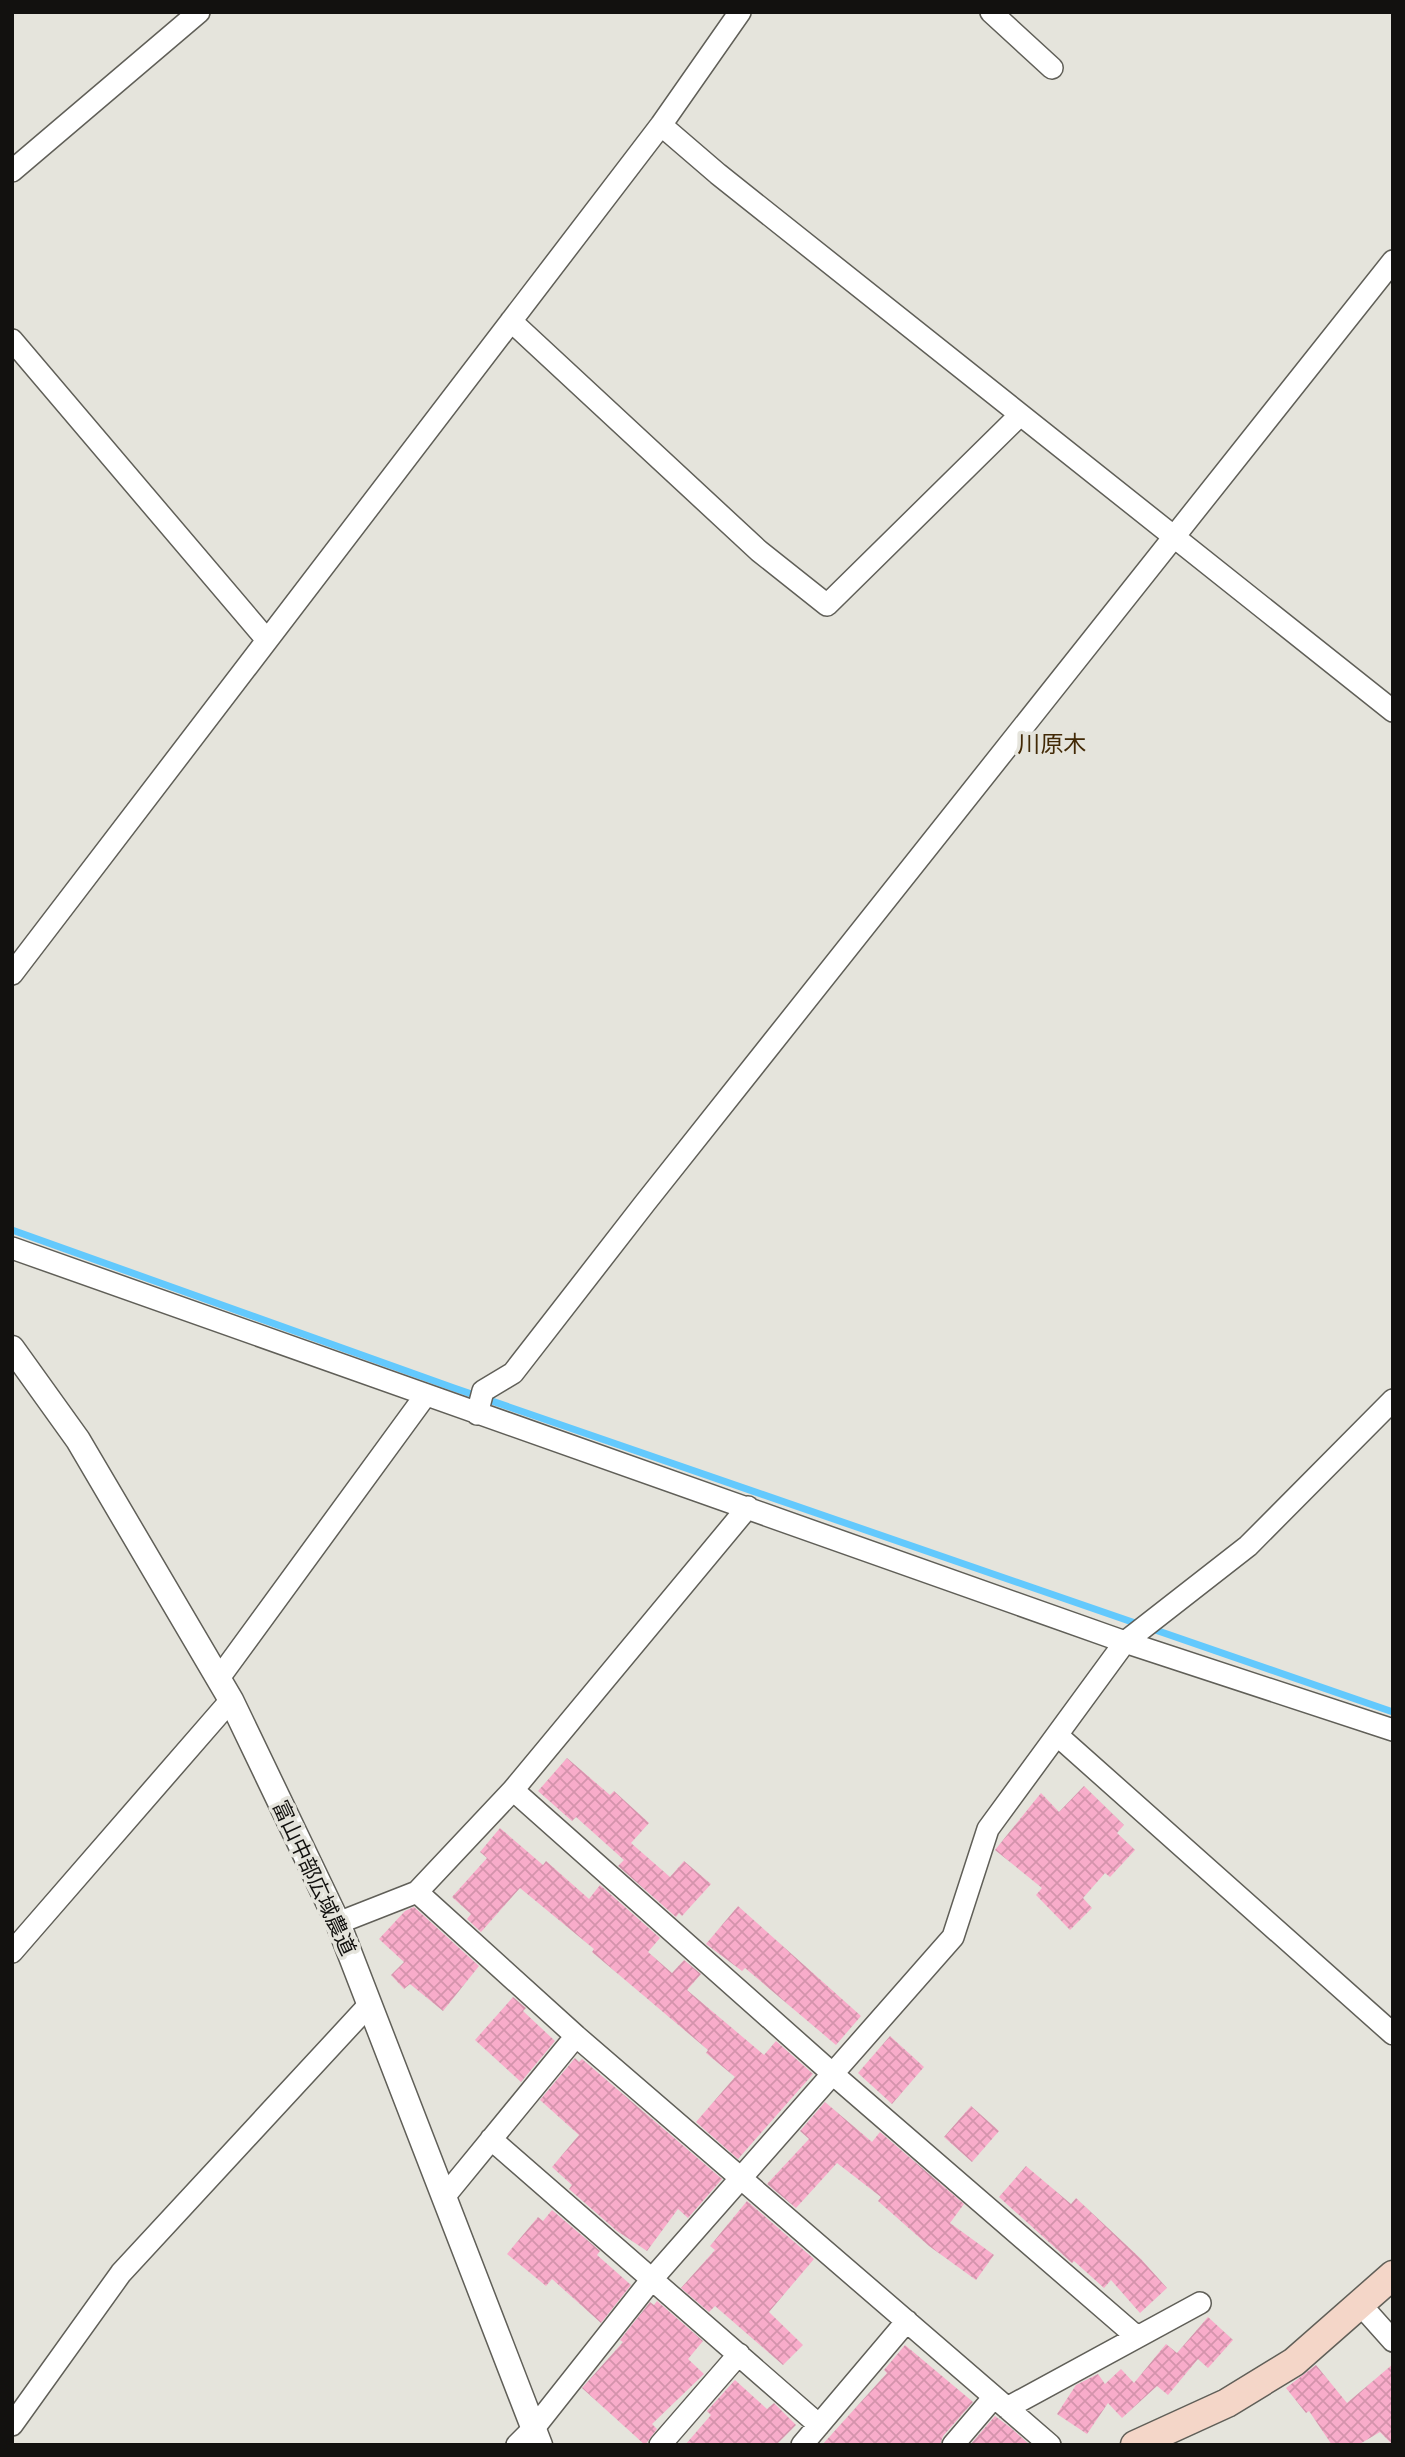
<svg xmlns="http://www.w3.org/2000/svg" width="1405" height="2457" font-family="Signika,'Noto Sans JP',sans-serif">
	<defs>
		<pattern id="building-cross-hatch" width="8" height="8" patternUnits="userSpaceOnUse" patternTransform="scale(1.75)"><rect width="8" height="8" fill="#f8acca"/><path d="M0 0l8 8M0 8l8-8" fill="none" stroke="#d493ac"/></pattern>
	</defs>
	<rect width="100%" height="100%" fill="#e5e4dc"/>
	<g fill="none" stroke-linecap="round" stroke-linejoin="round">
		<!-- stream -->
		<path stroke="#63c9fd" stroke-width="7" d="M12 1230 454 1388 1393 1712"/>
	</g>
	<!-- building -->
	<path fill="url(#building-cross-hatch)" d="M567 1758 610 1795 614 1791 649 1823 631 1843 670 1877 684 1861 711 1884 682 1916 679 1913 676 1917 618 1866 624 1860 576 1817 572 1821 538 1791Z
		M1084 1786 1124 1825 1117 1833 1135 1850 1110 1877 1105 1873 1083 1898 1092 1908 1070 1930 1036 1895 1042 1888 995 1850 1041 1793 1059 1812Z
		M500 1828 543 1865 546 1861 589 1899 600 1885 660 1938 648 1952 672 1973 684 1960 701 1974 687 1990 764 2055 776 2041 813 2074 738 2159 696 2122 735 2077 706 2053 708 2050 592 1952 594 1949 520 1888 481 1932 467 1919 471 1914 452 1897 487 1858 480 1852Z
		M738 1906 861 2016 836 2045 745 1968 742 1971 706 1944Z
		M414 1907 479 1966 443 2011 410 1984 404 1989 391 1975 404 1962 379 1939 405 1911Z
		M513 1997 526 2008 523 2011 555 2041 521 2082 475 2040Z
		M890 2036 924 2067 892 2104 858 2073Z
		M575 2058 579 2062 582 2059 722 2179 688 2218 678 2209 647 2251 617 2231 569 2189 572 2185 552 2167 579 2135 540 2100Z
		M825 2102 872 2142 880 2132 964 2204 950 2223 994 2255 976 2280 929 2246 878 2201 881 2197 837 2163 796 2208 767 2184 809 2139 800 2131Z
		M971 2106 999 2131 972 2162 944 2137Z
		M1026 2166 1071 2204 1076 2198 1140 2258 1167 2288 1140 2313 1111 2280 1104 2288 1074 2261 1072 2263 999 2197Z
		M747 2201 814 2259 769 2312 803 2345 783 2365 715 2306 709 2312 681 2288 715 2250 710 2246Z
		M552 2210 600 2251 597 2255 631 2285 601 2323 552 2279 546 2286 507 2254 538 2217 543 2221Z
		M657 2301 703 2341 688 2359 704 2374 652 2424 657 2429 645 2445 582 2388 623 2342 620 2340 650 2302 654 2305Z
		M1208 2317 1233 2340 1208 2368 1198 2359 1168 2395 1157 2386 1122 2418 1108 2403 1087 2434 1057 2414 1076 2385 1098 2374 1105 2384 1121 2369 1134 2383 1166 2344 1177 2353Z
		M905 2345 973 2402 943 2436 940 2445H822L887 2373 884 2370Z
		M1393 2364V2445L1380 2432 1358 2445H1332L1309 2411 1306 2413 1286 2388 1316 2365 1347 2403Z
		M735 2380 767 2409 774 2403 796 2425 776 2445H685L711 2415 707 2411Z
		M995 2416 1011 2428 1030 2445H970Z"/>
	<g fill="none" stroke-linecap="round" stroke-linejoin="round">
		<!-- minor casing -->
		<g stroke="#605f58" stroke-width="24">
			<path id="minor" d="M991 12 1052 68
				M661 125 718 174 1393 711
				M12 171 199 12
				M511 321 759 551 827 605 1020 415
				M12 340 267 640
				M12 974 661 125 740 12
				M12 1248 1125 1642 1393 1730
				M477 1414 483 1391 513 1373 645 1203 1393 261
				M219 1678 425 1396
				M1057 1735 1393 2034
				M513 1790 748 1507
				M417 1892 513 1790 834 2075 1137 2337
				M338 1923 417 1892 576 2036 1050 2445
				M12 1952 231 1700
				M491 2139 819 2425
				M444 2197 576 2036
				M1360 2304 1393 2341
				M1007 2408 1200 2303
				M12 2425 121 2273 369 2005
				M517 2445 534 2428 652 2279 953 1937 988 1829 1125 1642 1248 1546 1393 1400
				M660 2445 739 2354
				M802 2445 907 2321
				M953 2445 994 2397"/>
		</g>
		<!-- tertiary casing -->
		<g stroke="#605f58" stroke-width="27">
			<path id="tertiary" d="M12 1348 78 1440 231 1700 338 1923 540 2445"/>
		</g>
		<!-- secondary casing -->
		<g stroke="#605f58" stroke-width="31">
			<path id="secondary" d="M1135 2445 1227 2403 1294 2362 1393 2275"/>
		</g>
		<!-- minor -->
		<use href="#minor" stroke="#fff" stroke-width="21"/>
		<!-- tertiary -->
		<use href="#tertiary" stroke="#fff" stroke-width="24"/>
		<!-- secondary -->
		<use href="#secondary" stroke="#f4d6c8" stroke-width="28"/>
	</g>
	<g text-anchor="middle" stroke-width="7" stroke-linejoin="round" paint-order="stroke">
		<!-- street labels -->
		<g font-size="21" fill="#12110f" stroke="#e5e4dc">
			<text transform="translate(314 1878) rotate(65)" y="7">富山中部広域農道</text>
		</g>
		<!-- neighbourhood labels -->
		<g font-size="23" fill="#422906" stroke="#e5e4dc">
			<text x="1052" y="752">川原木</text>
		</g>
	</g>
	<!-- border -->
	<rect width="1405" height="2457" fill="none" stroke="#12110f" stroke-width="28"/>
</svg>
